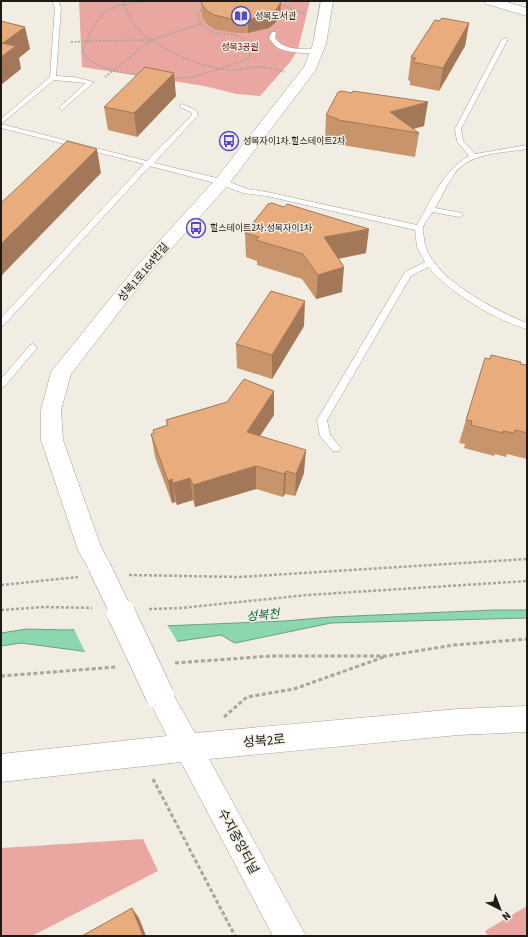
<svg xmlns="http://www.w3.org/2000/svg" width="528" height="937" font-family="'Source Sans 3','Noto Sans KR',sans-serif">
	<rect width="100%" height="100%" fill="#f1ede2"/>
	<!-- green -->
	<path fill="#eaa6a0" d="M79 1H310L298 49 291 61 260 96 237 94 204 86 82 67Z
		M143 839 158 871 32 936H1V848Z
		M527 906V936H488L485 931Z"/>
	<!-- water -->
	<path fill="#8dd7ae" stroke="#6b9f81" d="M494 610H527V618L331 623 235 643 221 635 97 653 21 643 1 646V633L27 629 65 630 285 621 331 617Z"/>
	<!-- pier -->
	<path fill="#f1ede2" d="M166 623 178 643 97 655 86 654 73 627Z"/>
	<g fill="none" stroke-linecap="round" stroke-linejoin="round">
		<!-- service casing -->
		<g stroke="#a3a096" stroke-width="1">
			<path id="service" d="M52 1H58L61 7 56 76 74 77 94 82 62 110 59 108 60 107 86 83 54 80 1 124 147 161 192 115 191 112 180 107V105L182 104 196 110 198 115 154 163 225 180 247 189 267 192 417 225C431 201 443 170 469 156L457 141 455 129 502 39 507 38 508 39 461 129 463 141 475 154 527 145V149C504 153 471 152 455 173 448 183 442 196 435 208L462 213 463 215 459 217 433 212C430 216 425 222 423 227 422 231 424 236 424 239 428 277 495 310 527 323V329C493 319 451 293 428 267L411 276 327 420 330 435 341 448 339 451H333L320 436 317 420 405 272 425 262 417 247 415 230 267 196 243 193 219 184 150 166 4 325 1 326V318L144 164 1 128V119L50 77 55 7Z
				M272 32H276L275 38C284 51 303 49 317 49L320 51C313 56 286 52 278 48 274 45 272 42 269 38Z
				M33 344 37 347 36 349 4 387 1 388V379L30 345Z"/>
		</g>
		<!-- tertiary casing -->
		<g stroke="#a3a096" stroke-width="1">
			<path id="tertiary" d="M321 1H333L326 44 315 71 228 185 146 277 71 374 61 410 63 440 101 547 111 566 107 573 99 576 91 573 78 550 41 440V410L51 372 134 269 216 179 304 67 313 44Z
				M484 1H503L527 8V16L486 4Z
				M160 683 169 687 195 733 458 709 527 706V732L458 735 209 759 306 936H273L181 762 1 782V754L167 736 147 696 151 687Z"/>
		</g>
		<!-- path-far2 -->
		<path stroke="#a8a59c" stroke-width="1.5" stroke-dasharray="2 1.5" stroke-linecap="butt" d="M123 1C126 12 131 22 139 30 157 48 202 68 228 70 238 71 248 67 258 67 267 67 276 69 285 72
			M277 3 306 14
			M150 40 87 41C102 3 116 5 153 1
			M87 41 82 51C94 70 119 72 140 75
			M71 42 86 41
			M105 77 151 40 200 24
			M172 79 194 77 245 60 250 55C248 51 247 43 244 40 233 27 206 44 197 14L204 6"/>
		<!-- path-far1 -->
		<path stroke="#a8a59c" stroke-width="2.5" stroke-dasharray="3 2" stroke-linecap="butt" d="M129 575 239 577 527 559
			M1 585 78 577
			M149 609 181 608 307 595 527 581
			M1 610 44 607 92 608"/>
		<!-- path -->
		<path stroke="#a8a59c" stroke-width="3" stroke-dasharray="4 2.5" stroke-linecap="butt" d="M175 663 271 656H386L454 645 527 639
			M1 676 116 667
			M224 717 247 697 294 689 384 657
			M153 779 235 936"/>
		<!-- service -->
		<use href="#service" fill="#fff" fill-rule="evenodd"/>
		<!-- tertiary -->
		<use href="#tertiary" fill="#fff" fill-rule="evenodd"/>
		<!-- tertiary-bridge-far1 casing -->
		<g stroke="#a3a096" stroke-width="23" stroke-linecap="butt">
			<path id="tertiary-bridge-far1" d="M99 566 122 614"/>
		</g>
		<!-- tertiary-bridge casing -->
		<g stroke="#a3a096" stroke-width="29" stroke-linecap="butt">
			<path id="tertiary-bridge" d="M121 613 160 696"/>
		</g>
		<!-- tertiary-bridge-far1 -->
		<use href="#tertiary-bridge-far1" stroke="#fff" stroke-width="22"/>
		<!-- tertiary-bridge -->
		<use href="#tertiary-bridge" stroke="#fff" stroke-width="28"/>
	</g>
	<!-- wall -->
	<path fill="#c8946c" d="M281 2 280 15 275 23 269 28 248 33H236L214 29 207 24 202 16 201 3Z
		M439 21 469 23 465 46 439 91 410 85V81L408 80 411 57Z
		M176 96 137 137 108 130 104 107Z
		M326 115 424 126 413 129 419 133 415 157 336 144V142L325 139Z
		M245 233 366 253 338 259 342 292 316 299 302 279 257 265V261L246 257Z
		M304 326 272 379 237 368 236 344Z
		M520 364 527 365V459L507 454 506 457 495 454 494 456 464 448 465 444 459 443 466 420Z
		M274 391V415L260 436 304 473 295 496 285 494 283 497 256 489 195 507 193 500 177 505 175 502 172 503 155 457 151 434 153 433V430L167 426 166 420Z"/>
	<!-- shaded-wall -->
	<path fill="#a37858" d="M281 2 280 15 275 23 269 28 248 33V20Z
		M469 23 465 46 439 91 443 68Z
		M25 27 30 49 19 58 21 69 1 85V57L3 43Z
		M174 73 176 96 137 137 134 113Z
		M428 102 424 126 404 131 390 112Z
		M97 149 101 173 1 276V244Z
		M369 229 366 253 322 262 324 237Z
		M344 267 342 292 316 299 318 275Z
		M305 301 304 326 272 379V355Z
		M274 391V415L247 455V432Z
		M306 450 304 473 295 496 296 474Z
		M256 466V489L195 507 193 485Z
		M286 471 285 494 283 497 284 474Z
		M190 478 193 500 177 505 173 483Z
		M172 479 175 502 172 503 168 481Z
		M132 908 139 918 146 936H143Z"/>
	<!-- building -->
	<path fill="#e9ac7d" stroke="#a37858" d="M203 1H280L281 2 276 10 269 14 248 20H236L214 15 207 11 201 3Z
		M442 18 469 23 443 68 413 62 416 58 411 57 435 20 439 21Z
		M1 21 25 27 3 43H1Z
		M1 43 16 46 1 57Z
		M145 67 174 73 134 113 104 107Z
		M342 91 352 93 353 91 428 102 390 112 419 133 338 120V119L326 115 338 92Z
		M67 141 97 149 1 244V203Z
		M272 203 284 207 287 204 369 229 324 237 344 267 318 275 303 254 256 240 259 237 245 233 268 204Z
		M271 291 305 301 272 355 236 344Z
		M491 355 521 362 520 364 527 365V433L515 430 514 433 503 431V433L471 425 472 421 466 420 485 358 490 359Z
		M244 379 274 391 247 432 306 450 296 474 286 471 284 474 256 466 193 485 190 478 173 483 172 479 168 481 151 434 154 433 153 430 168 425 166 420 227 402Z
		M132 908 143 936H82Z"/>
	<!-- icons -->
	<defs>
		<g id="library-ring" transform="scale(1)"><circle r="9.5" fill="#f1ede2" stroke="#584ac2" stroke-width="1.5"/><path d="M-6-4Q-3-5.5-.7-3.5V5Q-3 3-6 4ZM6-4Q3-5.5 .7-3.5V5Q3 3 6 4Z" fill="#584ac2"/></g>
		<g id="bus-ring" transform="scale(1)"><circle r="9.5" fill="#f1ede2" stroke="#584ac2" stroke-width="1.5"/><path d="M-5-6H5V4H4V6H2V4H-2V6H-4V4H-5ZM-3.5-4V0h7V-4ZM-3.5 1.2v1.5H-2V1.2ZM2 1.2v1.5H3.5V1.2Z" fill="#584ac2"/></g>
	</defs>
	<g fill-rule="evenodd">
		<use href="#library-ring" x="241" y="16"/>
		<use href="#bus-ring" x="229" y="141"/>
		<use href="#bus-ring" x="196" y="228"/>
	</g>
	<g text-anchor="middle" stroke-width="3" stroke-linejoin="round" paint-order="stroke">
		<!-- far-poi labels -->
		<g font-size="9" fill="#1c1b17" stroke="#f1ede2" text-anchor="start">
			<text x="255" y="19">성복도서관</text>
			<text x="243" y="144">성복자이1차.힐스테이트2차</text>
			<text x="210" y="231">힐스테이트2차.성복자이1차</text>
		</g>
		<!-- far-park labels -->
		<g font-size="9" fill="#5e000a" stroke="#f1ede2">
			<text x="240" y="50">성복3공원</text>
		</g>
		<!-- street labels -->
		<g font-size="11" fill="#1c1b17" stroke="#f1ede2">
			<text transform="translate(143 272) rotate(-50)" y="4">성복1로164번길</text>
		</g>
		<!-- water labels -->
		<g font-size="12" font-style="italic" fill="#066540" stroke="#f1ede2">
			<text transform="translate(263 615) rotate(-5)" y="4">성복천</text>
		</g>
		<!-- near-street labels -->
		<g font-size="13" fill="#1c1b17" stroke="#f1ede2">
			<text transform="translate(264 740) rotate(-5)" y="5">성복2로</text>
			<text transform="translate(239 841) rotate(62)" y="5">수지중앙터널</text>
		</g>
	</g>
	<!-- border -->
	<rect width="528" height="937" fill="none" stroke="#1c1b17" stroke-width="4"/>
	<!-- north arrow -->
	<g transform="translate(500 909) rotate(138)" stroke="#f1ede2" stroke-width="3" paint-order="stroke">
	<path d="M0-3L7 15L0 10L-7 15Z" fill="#1c1b17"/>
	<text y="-6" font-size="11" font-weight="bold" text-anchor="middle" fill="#1c1b17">N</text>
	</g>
</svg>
